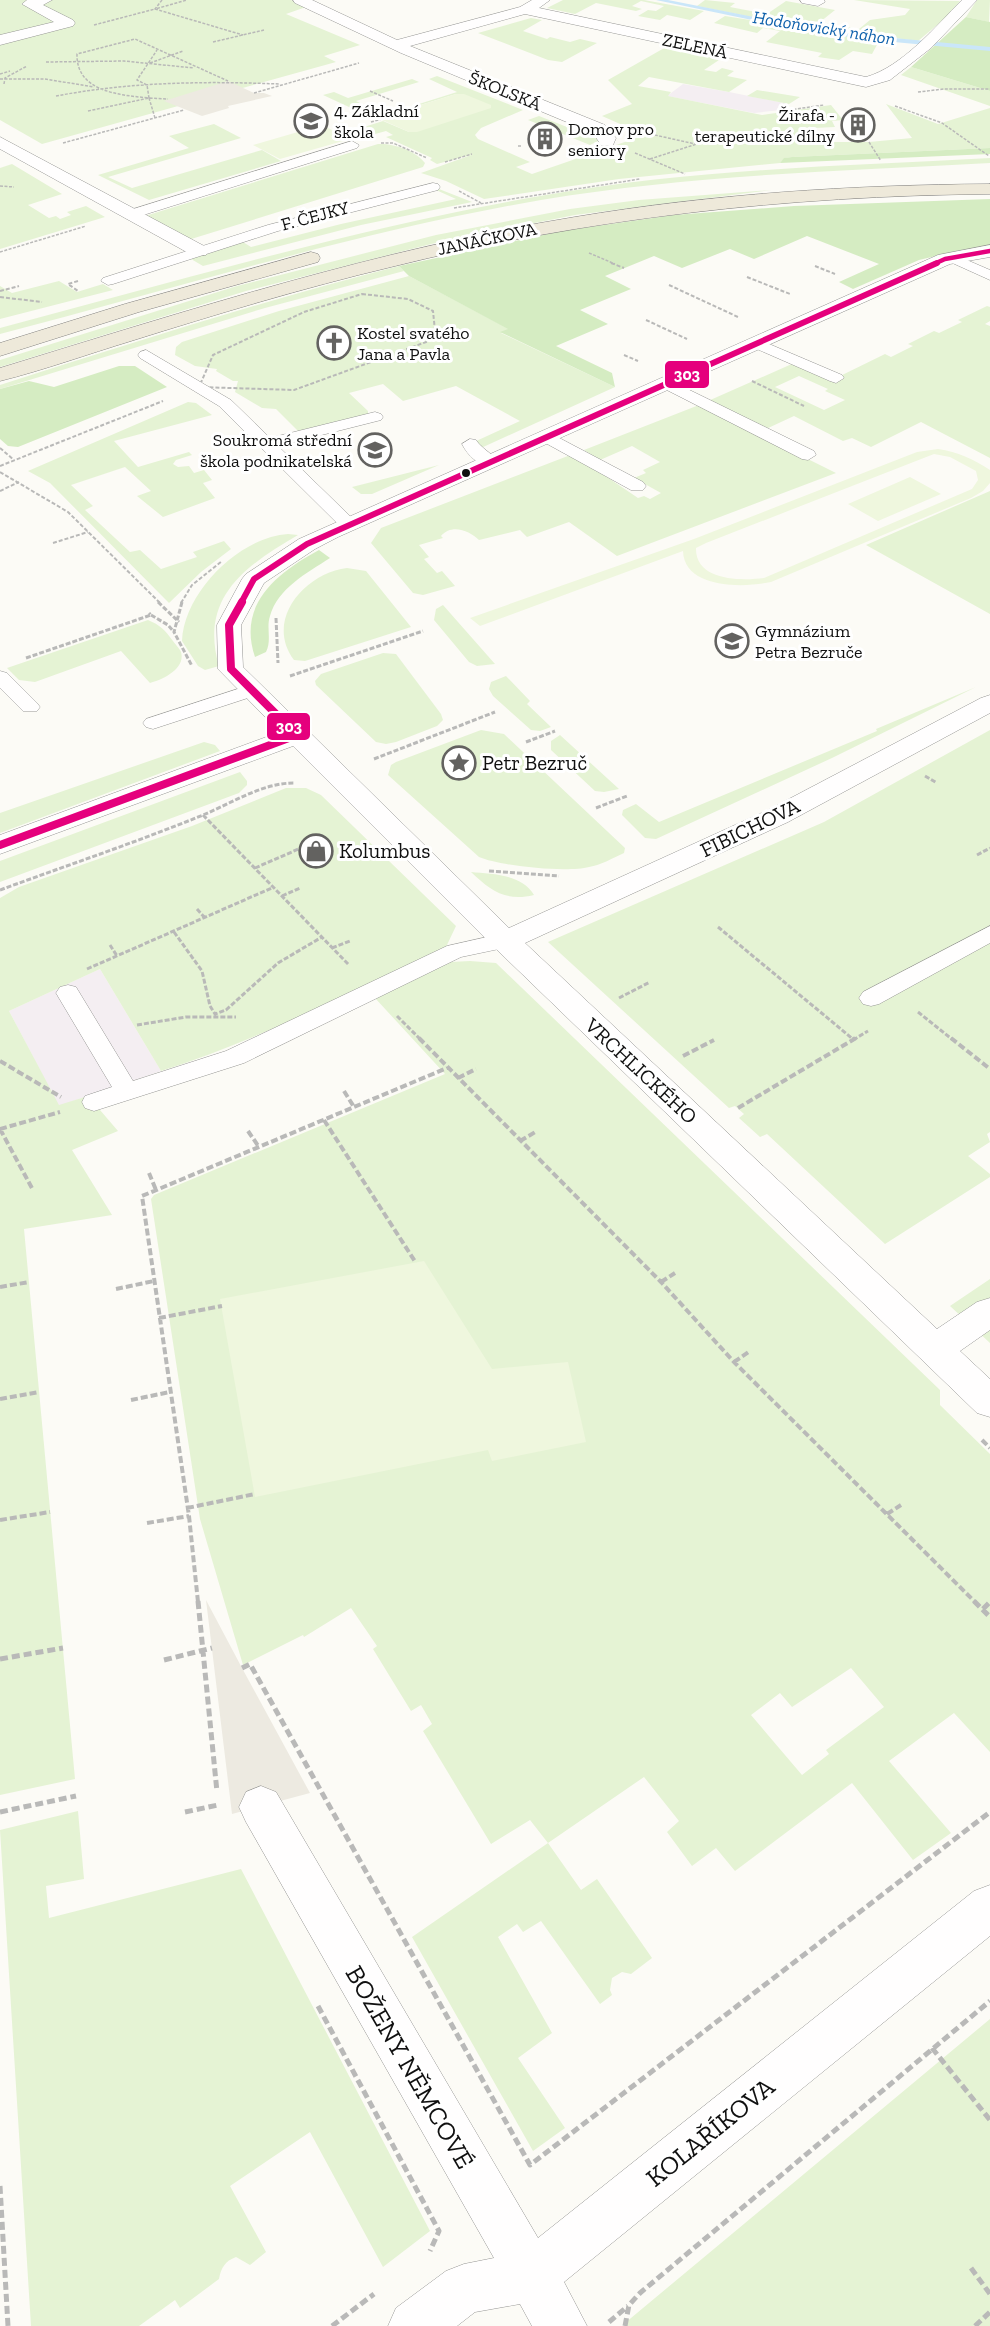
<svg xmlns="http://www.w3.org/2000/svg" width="990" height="2326" font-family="'Zilla Slab',serif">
	<rect width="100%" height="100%" fill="#fcfbf6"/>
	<!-- industrial -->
	<path fill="#f4eef2" d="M683 84 729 92 789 104 781 110 754 113 667 96Z
		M100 969 161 1071 59 1106 9 1011Z"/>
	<!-- green -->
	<path fill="#e5f3d4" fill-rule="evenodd" d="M0 0H291L306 7 286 14 360 45 324 56 336 62 42 144 0 120Z
		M563 0H644L704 11 690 20 667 15 660 20 638 16 648 10 656 11 664 6 641 1 632 6 642 9 636 11 596 3 575 14 547 8Z
		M705 0 735 3 730 7 767 14 786 1 835 10 820 22 859 29 870 20 905 15 910 9 854 0 960 1 949 15 918 41 792 25 697 6Z
		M977 0H990L989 22 966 17Z
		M725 16 879 41 872 54 853 51 839 60 818 57 822 53 766 42 780 31 763 28 757 33 714 23Z
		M531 18 542 20 523 31 547 39 550 37 570 42 580 39 597 43 562 62 548 60 478 33Z
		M666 47 722 58 704 70 716 72 722 68 734 71 727 76 747 80 729 92 649 77 638 86 671 92 668 96 762 115 831 105 843 120 832 121 835 127 814 128 823 142H869L912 138 886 104 938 124 990 108V148L792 157 785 158 780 163 619 179 484 199 446 181 421 173 474 154 437 164 430 160 432 158 386 137 393 135 386 131 357 139 345 133 383 121 409 132 456 94 375 119 323 95 334 92 348 98 412 79 419 82 356 101 384 115 457 92 429 79 437 76 523 110 481 128 475 135 478 139 530 162 516 167 532 174 645 135 602 116 632 104 608 80Z
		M911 67 990 91V106L901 75Z
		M757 90 800 97 789 104 747 96Z
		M539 116 600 140 590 145 528 120Z
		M214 124 241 138 108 177 132 188 262 150 281 161 149 200 98 175 189 148 169 136Z
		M378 144C394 143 416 151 425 163L423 167 188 240 145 216Z
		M990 158V163C840 171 690 175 541 200 357 232 180 287 0 334V328C181 280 361 227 546 195 693 169 842 166 990 158Z
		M12 164 62 194 28 205 49 218 56 216 60 219 71 215 67 212 86 206 105 217 0 249V168Z
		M439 189 472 202 361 225 203 266 191 259 243 242 251 247 341 224 456 199 436 190Z
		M772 190 575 215 443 241 246 291 0 367V360L237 286 436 235 570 209 639 200Z
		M399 266 404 271 265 308 0 389V385C132 343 265 300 399 266Z
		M409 276 509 329 501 333 615 387 481 448 474 442 520 421 456 386 403 401 383 384 349 393 368 411V414L299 432 276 409 262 408 235 392 238 381H233L216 371 217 369 195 366 175 355 176 347 182 342 279 311Z
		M59 281 77 292 103 284 113 290 0 319V286L12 293Z
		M987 306 990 307V321L985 324 990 326V458L921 422 871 447 852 438 843 441 794 416 766 429 708 401 794 363 836 378 885 354 891 357 913 346 908 344 934 331 939 333 962 322 958 320ZM799 376 828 389 825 391 845 400 824 410 775 387Z
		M188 402 196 403 212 415 114 441 138 467 189 452 192 455 176 460 173 464 178 467 189 466 194 473 204 470 212 480 203 483 215 498 163 517 137 496 151 491 125 467 71 485 93 506 85 510 130 552 140 550 161 569 197 557 193 552 224 541 231 549 201 572 169 603 50 483 28 471Z
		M699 405 836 473 617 556 569 522 527 537 520 530 479 540C470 531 452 523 441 536L443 538 419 545 429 557 424 559 437 573 442 571 455 586 423 595 413 593 371 543 381 528 573 454 638 498 644 496 650 499 661 493 634 478 646 473 643 470 660 462 632 446 600 460 584 450Z
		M439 465 372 494H361L352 487Z
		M990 491V614L866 545Z
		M288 534 298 535C245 566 199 598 219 666L205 670 198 666 182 641C184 592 240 537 288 534Z
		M347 568 366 571 411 627 305 661 294 660C264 620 305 573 347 568Z
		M443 605 495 664 477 666 469 662 434 620 436 609Z
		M148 620C160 625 165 630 173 641 175 644 180 649 181 652 186 669 162 680 150 683L121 651 35 682 19 680 7 668Z
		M383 653 396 654 441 714 443 720 437 726 396 742 386 744 376 742 316 685 315 681 321 674Z
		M506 676 530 701 527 704 551 727 540 731 531 730 493 696 489 689 491 682Z
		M976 687 832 758 656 839 645 838 622 815 623 810 636 804 659 822 877 731 876 729Z
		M481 730 504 734 625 848 624 853C613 858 601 865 589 867 566 873 500 866 479 857L388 775 391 765 396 762Z
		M990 730V1132L987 1134 990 1142 968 1156 990 1174V1177L885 1244 767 1134 760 1137 739 1118 744 1114 735 1106 729 1108 548 942 824 822Z
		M560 735 619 789 604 792 595 791 551 750V741Z
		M204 742 215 745 220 751 0 833V813Z
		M240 772 247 781V785L239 793 0 882V861Z
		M286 788H306L321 795 456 926 446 947C352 992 261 1039 161 1071L100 969 9 1011 59 1105 88 1096 118 1131 72 1150 112 1215 24 1229 75 1779 0 1795V898L19 887 192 826Z
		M471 872C492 874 522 874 534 895 505 902 490 890 471 872Z
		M470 961 496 963 940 1390V1405L990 1454V1752L954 1713 889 1761 951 1833 913 1860 852 1783 735 1871 716 1848 692 1866 667 1832 679 1821 644 1777 548 1843 581 1890 597 1879 652 1958 631 1974 622 1972 612 1978 610 1990 612 1995 600 2004 541 1921 523 1932 517 1924 498 1937 552 2033 518 2058 565 2128 533 2151 412 1937 548 1843 530 1820 491 1844 423 1731 432 1724 421 1705 411 1711 373 1649 377 1646 351 1608 304 1637 303 1635 243 1665 200 1519 151 1199 154 1195 445 1074 375 998 451 962ZM851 1668 884 1707 826 1750 829 1754 802 1775 751 1715 780 1693 792 1707Z
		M990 1279V1343L950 1306Z
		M78 1811 84 1879 46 1886 49 1918 241 1869 430 2231 383 2267 310 2132 230 2186 266 2252 250 2265 236 2257C225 2261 221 2268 219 2279L180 2308 175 2300 139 2326H31L0 1830Z
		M990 2019V2326H627L625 2323Z"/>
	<!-- forest -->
	<path fill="#d5ecc2" d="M966 17 990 22V91L911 67Z
		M990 148V154L780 163 784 158 792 157Z
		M990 199V246L961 250 919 260 853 289 839 282 879 264 807 236 754 259 730 249 682 268 654 256 605 276 631 289 580 310 608 324 556 346 612 373 615 387 500 332 508 329 409 276 399 266 562 231 674 215 794 206Z
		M119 366H135L167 387 18 447 8 446 0 439V389L29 381 54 387Z
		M319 550 330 558C307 573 278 588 270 616 266 628 272 640 266 652L255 657C237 604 277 573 319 550Z"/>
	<!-- pitch -->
	<path fill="#eff7de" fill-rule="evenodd" d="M456 94H464L491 105V108L417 132H409L382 120V117Z
		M322 125 350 139 280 159 253 145Z
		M938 449C958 452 973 459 990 470V483L983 491 971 498 771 582C744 588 684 589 683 551L480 626 470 618 694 539 917 452ZM934 454 950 457 976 471 978 480 972 489 764 578C741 581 695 581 696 548L706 543Z
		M910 477 941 494 878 521 848 504Z
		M424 1261 492 1369 568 1362 586 1442 492 1461 488 1450 255 1497 220 1299Z"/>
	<!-- plaza -->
	<path fill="#edeae1" d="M228 81 254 93H264L272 96 228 106 229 108 202 116 164 101Z
		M206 1600 242 1668 310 1793 232 1814Z"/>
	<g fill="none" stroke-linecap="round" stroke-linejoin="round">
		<!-- stream -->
		<path fill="#cae6f9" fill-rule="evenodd" d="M656 0H668L790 24 862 35 990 47V51L862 39 790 28Z"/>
		<!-- service casing -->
		<g stroke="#969694" stroke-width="1">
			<path id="service" d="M352 141 359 145 357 148 137 217H127L125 214 127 211Z
				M433 183 438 184 440 187 438 190 278 231 113 284 108 285 101 281 103 278 268 225Z
				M953 254 990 270V280L948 261 946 258 948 255Z
				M755 338 842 375 844 378 836 383 830 381 750 346 747 343 750 340Z
				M146 350 231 400 270 438 375 412 381 414 383 417 381 420 278 446 354 520 357 524 354 528H342L219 406 140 358 138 355 140 352Z
				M665 378 814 451 816 455 808 460 802 459 659 386 657 383 659 380Z
				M546 431 643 482 646 486 643 490H631L540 440 538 436 540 432Z
				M470 439 476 440C482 449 492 453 497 461L495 465C480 468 468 456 462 444Z
				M0 671 7 673 37 703 40 707 37 711H23L0 688Z
				M253 684 260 686 263 690 260 694 153 729 146 727 143 723 146 719Z
				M990 926V943L879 1004 871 1006 863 1004 859 998 863 992Z
				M505 933 513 936 516 941 513 946 461 957 244 1063 94 1111 85 1108 82 1102 85 1096 112 1087 56 993 60 987 68 985 76 987 133 1081 226 1051 447 946Z"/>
		</g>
		<!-- minor casing -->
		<g stroke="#969694" stroke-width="1">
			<path id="minor" d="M52 0 43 5 73 20 75 23 73 26 0 45V35L54 22 22 4 27 0Z
				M293 0H312L397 40 520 7 532 0H550L539 8 866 77C902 67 936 26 962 0H977L931 48 890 80 866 87 525 14 410 46 605 125 616 138 613 145H601L593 133 401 53 295 3Z
				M800 0H824L825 2 818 6 802 3Z
				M0 137 206 247 208 251 206 255H192L0 149Z
				M990 245V257L950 264 338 537 315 549 264 583 241 625 243 667 509 928 768 810 981 698 990 695V713L788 822 525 943 937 1329 977 1302 990 1298V1330L960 1351 990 1379V1417L977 1413 495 948 293 746 0 854V835L280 732 218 669 217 625 242 579 246 574 299 539 938 255Z
				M261 1786 276 1792 538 2238 974 1891 990 1885V1936L564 2282 587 2326H532L520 2304 475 2312 457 2326H388L396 2308 446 2271 464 2264 494 2258 246 1822 239 1807 246 1792Z"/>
		</g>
		<!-- primary casing -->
		<g stroke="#848381" stroke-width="1">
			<path id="primary" d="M990 184V194C787 196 588 218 391 267 303 288 217 314 131 341 88 354 44 370 0 381V368C189 310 379 249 575 217 712 194 851 185 990 184Z
				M311 252 318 254 320 258 318 262 139 312 0 356V343L125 304Z"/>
		</g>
		<!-- path-far4 -->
		<path stroke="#b9b9b8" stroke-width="1.5" stroke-dasharray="3 1.5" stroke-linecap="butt" d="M162 0 155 9 187 0
			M94 25 155 9 243 35
			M213 42 264 30
			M46 62 124 61 194 68
			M150 63 183 51
			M0 74 10 71
			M0 79H45L94 87
			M4 84 5 78 27 66
			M370 91 393 101
			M918 92 944 89H990
			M254 93 359 63
			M56 96C130 82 204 81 279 84
			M149 98 147 85 137 80 157 50
			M895 106 942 123 989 156
			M789 110 824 105
			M88 111 149 98 168 99
			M155 118 149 98C120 95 76 92 77 54L135 39 228 81
			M371 122 382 119
			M646 133 695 144
			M869 142 881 161
			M63 143 184 110
			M381 143H393L427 158
			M518 146H521
			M635 153 685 174
			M650 159 703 142
			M445 162 472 154
			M0 186 14 187
			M459 191 481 203
			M454 208 640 179
			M0 252 86 226
			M589 253 615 264"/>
		<!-- path-far3 -->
		<path stroke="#b9b9b8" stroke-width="2" stroke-dasharray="4 2" stroke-linecap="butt" d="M611 263 624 268
			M815 266 835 274
			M747 277 790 294
			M78 281 68 284 78 291
			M669 285 738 317
			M0 291 19 286
			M362 294 408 299 433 311 435 331 429 341 294 390 199 387 213 355 304 312Z
			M0 297 42 302
			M646 320 687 339
			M624 355 638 361
			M752 381 804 406
			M0 448 14 460
			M0 466 163 401
			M0 472 68 512 160 603
			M0 491 19 482
			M53 543 88 532
			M181 603 192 585 222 561"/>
		<!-- path-far2 -->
		<path stroke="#b9b9b8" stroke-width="3" stroke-dasharray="5 2" stroke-linecap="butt" d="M158 602 179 622
			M182 602 174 632 192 666
			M151 615 168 625 174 632
			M276 618 278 663
			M26 658 151 615 149 613
			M290 676 423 631
			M526 742 555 731
			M374 759 495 712
			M925 776 937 783
			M596 808 627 796
			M203 815 349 965
			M977 855 990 848
			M255 868 310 844 313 847
			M489 871 559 876
			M0 890C68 865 137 842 203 815 232 803 262 783 294 783
			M282 896 300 888
			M197 909 205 918
			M718 927 854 1040
			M174 932 202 971 210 1006 215 1014 226 1010 278 963 322 937
			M110 945 117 956
			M332 948 350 941
			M87 969 274 887
			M619 998 650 982
			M918 1012 953 1040
			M397 1016 421 1040
			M137 1025 186 1017H236
			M853 1040 868 1031"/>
		<!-- path-far1 -->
		<path stroke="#b9b9b8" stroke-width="4" stroke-dasharray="7 3" stroke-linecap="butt" d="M419 1038 661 1282 734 1362 975 1602
			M852 1038 854 1040
			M951 1038 990 1069
			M683 1056 714 1040
			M0 1061 61 1097
			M458 1078 476 1069
			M344 1091 354 1107
			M738 1108 856 1038
			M324 1120 416 1263
			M0 1129 60 1112
			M0 1129 33 1190
			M248 1131 259 1147
			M520 1141 537 1131
			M149 1173 156 1190
			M661 1282 675 1273
			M0 1287 29 1282
			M116 1289 154 1281
			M159 1318 222 1306
			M734 1362 750 1351
			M0 1399 39 1392
			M131 1400 170 1392
			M982 1440 990 1448
			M187 1508 255 1494
			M887 1514 901 1505
			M0 1520 50 1512
			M147 1523 189 1516
			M198 1602 189 1516 142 1196 447 1068"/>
		<!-- path -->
		<path stroke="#b9b9b8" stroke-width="5" stroke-dasharray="8 4" stroke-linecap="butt" d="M198 1601 217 1792
			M974 1601 990 1617
			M983 1609 990 1602
			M0 1659 63 1648
			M164 1660 212 1648
			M242 1668 250 1664 530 2165 990 1812
			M0 1812 76 1796
			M185 1812 218 1805
			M318 2006 439 2231 430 2251
			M932 2048 990 2120
			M0 2186 8 2326
			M971 2268 990 2294
			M609 2322 628 2306
			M332 2326 374 2294
			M625 2326 629 2305 640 2293 990 2001
			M975 2326 990 2312"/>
		<!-- service -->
		<use href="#service" fill="#fffefe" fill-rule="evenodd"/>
		<!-- minor -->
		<use href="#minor" fill="#fffefe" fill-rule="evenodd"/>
		<!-- primary -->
		<use href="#primary" fill="#eee9da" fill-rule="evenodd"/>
		<!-- bus-1-far2 casing -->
		<g stroke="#fff" stroke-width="7">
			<path id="bus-1-far2" d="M934 264 945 259 990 251"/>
		</g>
		<!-- bus-1-far1 casing -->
		<g stroke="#fff" stroke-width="9">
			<path id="bus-1-far1" d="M241 603 254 579 307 544 937 263"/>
		</g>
		<!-- bus-1 casing -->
		<g stroke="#fff" stroke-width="11">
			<path id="bus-1" d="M0 845 297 735 231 669 229 625 242 602"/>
		</g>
		<!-- bus-1-far2 -->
		<use href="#bus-1-far2" stroke="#e5007d" stroke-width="4.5"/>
		<!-- bus-1-far1 -->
		<use href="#bus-1-far1" stroke="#e5007d" stroke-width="6"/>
		<!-- bus-1 -->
		<use href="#bus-1" stroke="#e5007d" stroke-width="8"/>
	</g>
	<!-- icons -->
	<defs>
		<g id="school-ring" transform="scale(1.725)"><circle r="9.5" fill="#fff" stroke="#636260" stroke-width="1.5"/><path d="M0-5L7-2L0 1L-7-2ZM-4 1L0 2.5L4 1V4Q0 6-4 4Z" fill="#636260"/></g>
		<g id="building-ring" transform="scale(1.725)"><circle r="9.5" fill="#fff" stroke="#636260" stroke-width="1.5"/><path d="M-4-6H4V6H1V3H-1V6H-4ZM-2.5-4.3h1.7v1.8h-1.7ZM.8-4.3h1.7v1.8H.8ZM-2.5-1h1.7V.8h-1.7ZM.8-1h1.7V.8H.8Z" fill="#636260"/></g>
		<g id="church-ring" transform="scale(1.725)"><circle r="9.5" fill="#fff" stroke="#636260" stroke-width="1.5"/><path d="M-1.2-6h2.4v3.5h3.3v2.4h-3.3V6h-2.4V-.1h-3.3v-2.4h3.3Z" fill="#636260"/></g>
		<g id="university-ring" transform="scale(1.725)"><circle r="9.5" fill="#fff" stroke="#636260" stroke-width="1.5"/><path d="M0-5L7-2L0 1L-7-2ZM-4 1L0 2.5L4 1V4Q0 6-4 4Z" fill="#636260"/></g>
		<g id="sight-ring" transform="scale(1.725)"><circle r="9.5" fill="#fff" stroke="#636260" stroke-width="1.5"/><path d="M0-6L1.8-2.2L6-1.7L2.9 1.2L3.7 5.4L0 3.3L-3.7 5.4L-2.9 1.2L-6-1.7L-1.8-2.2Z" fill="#636260"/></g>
		<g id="shop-ring" transform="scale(1.725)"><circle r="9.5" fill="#fff" stroke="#636260" stroke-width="1.5"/><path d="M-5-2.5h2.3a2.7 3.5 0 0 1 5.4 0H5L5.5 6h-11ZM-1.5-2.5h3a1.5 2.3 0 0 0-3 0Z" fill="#636260"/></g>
	</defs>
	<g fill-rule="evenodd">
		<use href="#school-ring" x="311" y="121"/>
		<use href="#building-ring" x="858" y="125"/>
		<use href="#building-ring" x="545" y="139"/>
		<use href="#church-ring" x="334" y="343"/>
		<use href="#school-ring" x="375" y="450"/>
		<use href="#university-ring" x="732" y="641"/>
		<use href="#sight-ring" x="459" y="763"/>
		<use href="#shop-ring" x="316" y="851"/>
	</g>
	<!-- markers -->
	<circle fill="#101010" stroke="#fff" stroke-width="2" cx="466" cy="473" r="5"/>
	<g text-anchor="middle" stroke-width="6" stroke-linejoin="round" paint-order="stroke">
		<!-- far-water labels -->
		<g font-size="18" font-style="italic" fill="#0f61ac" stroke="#fff">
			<text transform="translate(824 28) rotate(9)" y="6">Hodoňovický náhon</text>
		</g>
		<!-- far-street labels -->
		<g font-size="18" fill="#101010" stroke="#fff">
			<text transform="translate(695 46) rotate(12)" y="6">ZELENÁ</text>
			<text transform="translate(505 91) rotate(22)" y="6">ŠKOLSKÁ</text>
			<text transform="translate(315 216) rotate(-15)" y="6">F. ČEJKY</text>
			<text transform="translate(487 239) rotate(-12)" y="6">JANÁČKOVA</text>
		</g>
		<!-- far-poi labels -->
		<g font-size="18" fill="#101010" stroke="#fff" text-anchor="start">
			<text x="334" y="117">4. Základní<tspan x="334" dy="21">škola</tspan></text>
			<text x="835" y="121" text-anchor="end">Žirafa -<tspan x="835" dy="21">terapeutické dílny</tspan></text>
			<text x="568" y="135">Domov pro<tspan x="568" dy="21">seniory</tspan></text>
			<text x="357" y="339">Kostel svatého<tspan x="357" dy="21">Jana a Pavla</tspan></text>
			<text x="352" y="446" text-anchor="end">Soukromá střední<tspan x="352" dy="21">škola podnikatelská</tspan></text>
			<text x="755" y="637">Gymnázium<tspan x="755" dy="21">Petra Bezruče</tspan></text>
		</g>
		<!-- poi labels -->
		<g font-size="21" fill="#101010" stroke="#fff" text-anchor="start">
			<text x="482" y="770">Petr Bezruč</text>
			<text x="339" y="858">Kolumbus</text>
		</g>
		<!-- street labels -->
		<g font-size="21" fill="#101010" stroke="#fff">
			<text transform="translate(750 828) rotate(-26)" y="7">FIBICHOVA</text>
			<text transform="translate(641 1071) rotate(43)" y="7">VRCHLICKÉHO</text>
		</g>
		<!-- near-street labels -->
		<g font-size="26" fill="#101010" stroke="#fff">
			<text transform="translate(410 2067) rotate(60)" y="9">BOŽENY NĚMCOVÉ</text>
			<text transform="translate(710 2132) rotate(-39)" y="9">KOLAŘÍKOVA</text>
		</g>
	</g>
	<g stroke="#fff" stroke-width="2">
		<rect x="664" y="360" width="46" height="29" rx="6" fill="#e5007d"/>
		<rect x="266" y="712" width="45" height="29" rx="6" fill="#e5007d"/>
	</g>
	<g font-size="16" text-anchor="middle" font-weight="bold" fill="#fff">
		<text x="687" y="380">303</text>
		<text x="289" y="732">303</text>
	</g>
</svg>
